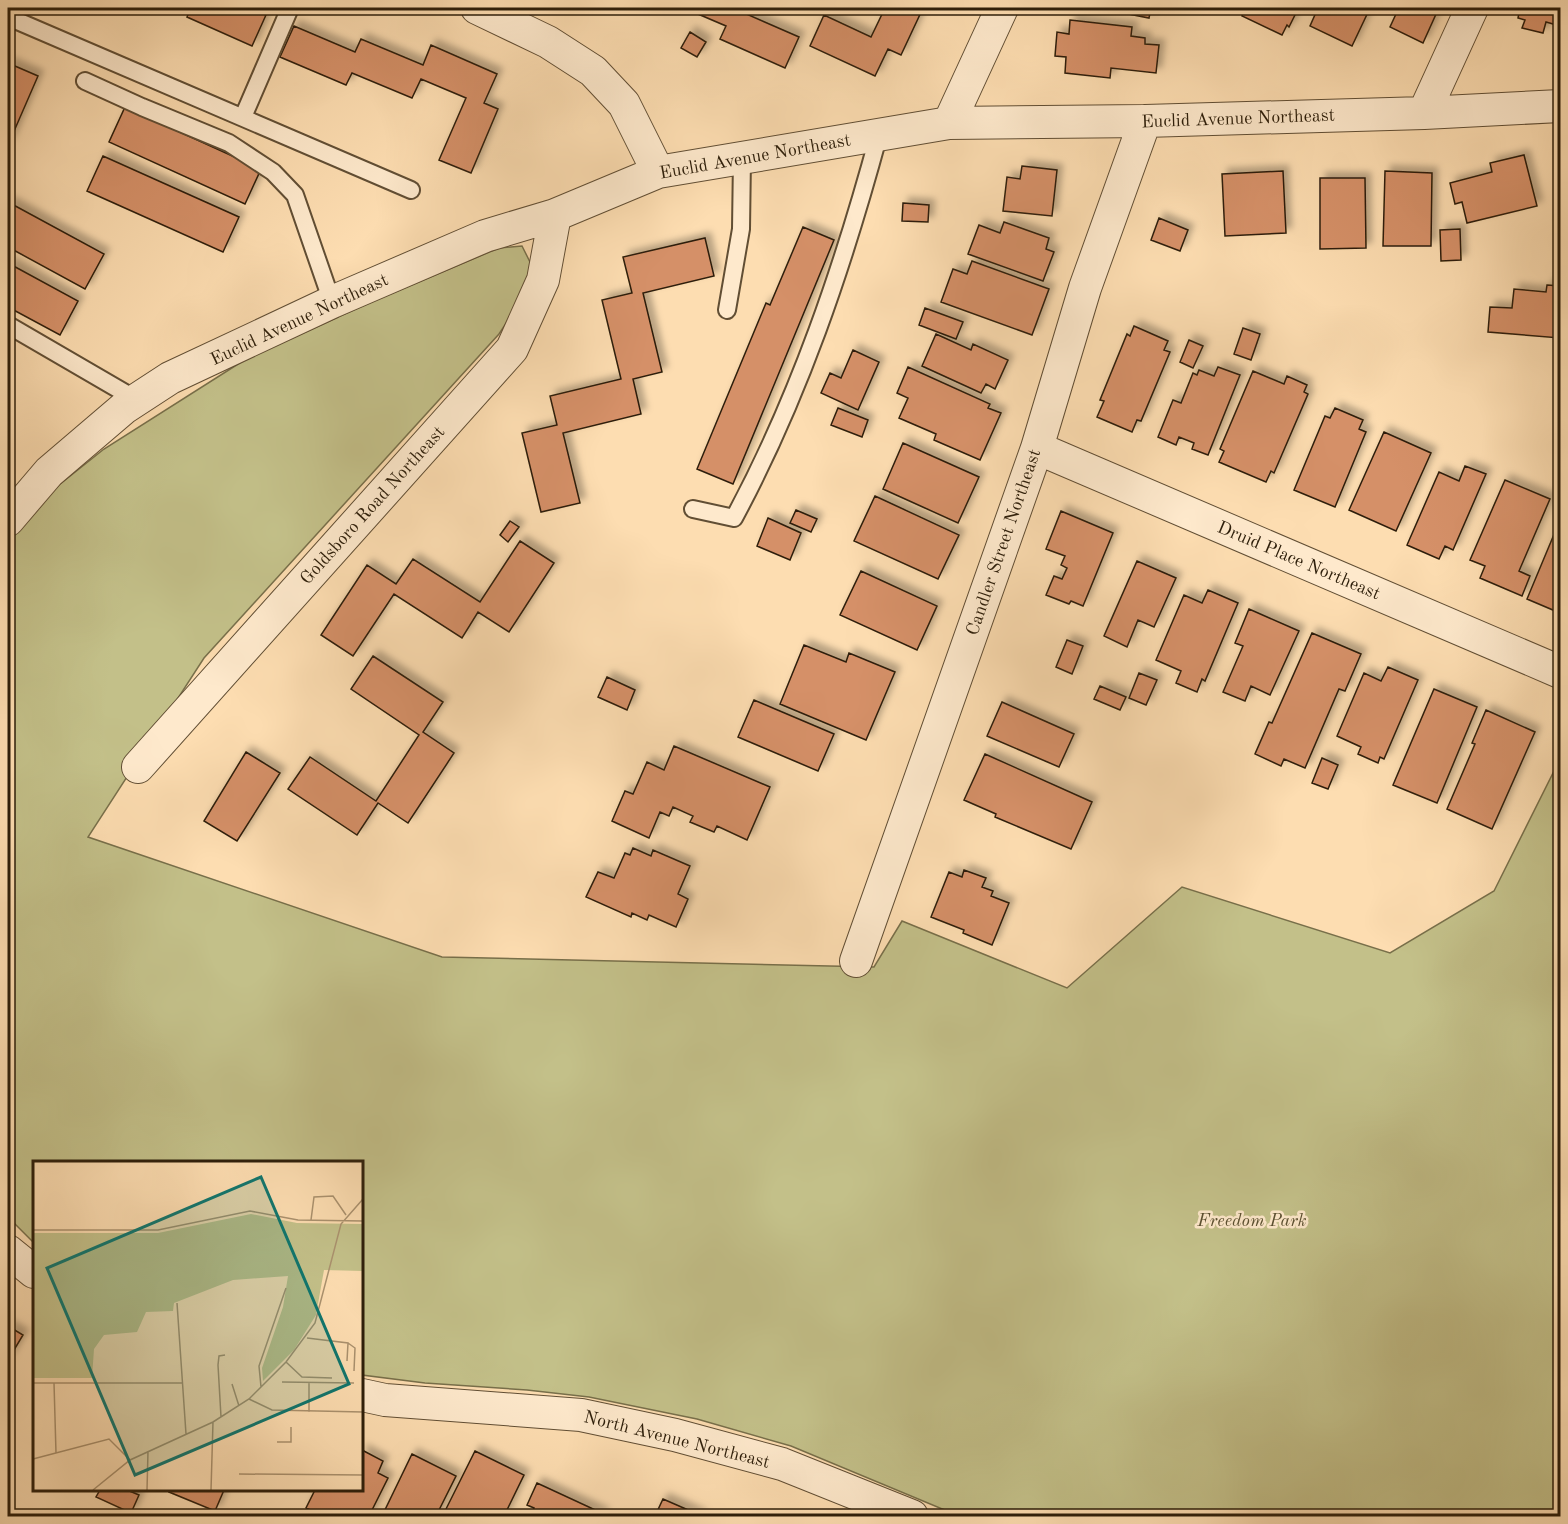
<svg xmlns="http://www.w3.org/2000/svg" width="1568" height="1524" font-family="'Old Standard TT',serif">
	<defs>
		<filter id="shadow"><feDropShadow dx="5.5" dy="-5.5" stdDeviation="3" flood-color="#0004"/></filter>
	</defs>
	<rect width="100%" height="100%" fill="#fdddb1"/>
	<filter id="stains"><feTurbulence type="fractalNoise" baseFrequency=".00333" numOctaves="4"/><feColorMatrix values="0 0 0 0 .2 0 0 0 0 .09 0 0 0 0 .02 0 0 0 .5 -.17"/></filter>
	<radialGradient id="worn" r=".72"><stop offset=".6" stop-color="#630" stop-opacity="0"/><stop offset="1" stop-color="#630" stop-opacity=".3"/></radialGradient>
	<!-- green -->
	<path fill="#c3c089" stroke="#786f4a" stroke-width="1.5" d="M522 246 531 264 522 299 499 334 204 658 88 837 442 957 874 967 902 921 1067 988 1182 887 1390 953 1494 891 1560 759V1516H959L791 1446 697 1419 589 1397 527 1390 425 1383 362 1375V1162H34V1243L8 1217V535L20 516 104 449 246 359 371 302 499 248Z"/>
	<!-- building -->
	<path fill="#d59067" stroke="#2d1e0a" stroke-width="1.5" filter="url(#shadow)" d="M191 8H250L266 15 252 46 187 17Z
		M701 8H738L737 10 799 37 785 68 720 39 726 26 698 14Z
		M885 8H923L901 55 888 49 875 76 810 46 824 15 871 37Z
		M1098 8H1151L1149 18Z
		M1246 8H1302L1300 12 1297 11 1289 27 1287 25 1282 35 1242 16Z
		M1318 8H1370L1352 46 1310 26Z
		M1381 8H1442L1440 13 1437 12 1423 43 1390 27 1396 14Z
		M1520 8H1560V26L1546 22 1543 33 1522 28 1525 20 1518 18Z
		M1070 20 1132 27 1131 36 1145 38V44L1159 45 1156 73 1111 68 1110 78 1065 73 1066 57 1055 56 1057 32 1069 34Z
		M294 26 355 52 361 39 423 65 431 45 497 74 484 103 498 109 471 173 439 160 466 98 421 79 412 98 352 73 346 85 280 57Z
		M690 32 706 42 697 57 681 48Z
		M8 63 38 76 8 145Z
		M125 107 261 169 245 204 109 142Z
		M1524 155 1537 206 1467 223 1462 202 1455 204 1450 183 1492 172 1490 163Z
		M103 156 239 217 223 252 87 191Z
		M1022 166 1057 170 1052 216 1003 211 1007 177 1020 179Z
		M1283 171 1286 233 1225 236 1222 174Z
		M1385 171 1432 173 1431 246H1383Z
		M1320 178H1365L1366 248 1320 249Z
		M8 202 104 254 85 289 8 247Z
		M903 203 929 205 928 222 902 221Z
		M1159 218 1188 230 1180 251 1151 240Z
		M1004 222 1049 238 1046 249 1054 252 1043 281 968 254 979 225 1000 233Z
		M803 227 834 240 733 484 697 469 766 303 770 305Z
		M1460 229 1461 260 1441 261 1440 230Z
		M705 238 714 276 643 293 662 372 633 379 641 414 563 433 580 503 541 512 522 433 557 425 550 396 621 379 602 300 632 293 623 257Z
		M972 261 1049 289 1032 335 941 302 953 269 967 274Z
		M8 263 78 301 60 335 8 307Z
		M1547 285 1560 286V338L1488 332 1490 307 1512 308 1514 289 1546 292Z
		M925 308 963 322 956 339 919 325Z
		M1134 326 1168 341 1164 350 1170 352 1141 421 1137 420 1132 432 1097 417 1104 401 1100 400 1127 334 1130 336Z
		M1243 328 1260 334 1251 360 1234 354Z
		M936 334 971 350 973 344 1008 360 995 389 986 384 981 393 922 366Z
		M1189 340 1203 346 1193 368 1180 362Z
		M853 350 879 362 858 410 821 393 830 373 841 378Z
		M908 367 990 404 988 408 1001 413 980 460 934 440 936 434 899 418 908 398 897 393Z
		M1218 367 1240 375 1208 455 1192 449 1194 443 1179 437 1176 445 1158 437 1173 400 1181 403 1193 373 1197 375 1199 370 1214 376Z
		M1253 371 1284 384 1287 376 1307 385 1304 392 1308 394 1274 473 1271 471 1266 482 1219 462 1224 451 1220 449Z
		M838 408 868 420 862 437 831 425Z
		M1335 408 1363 420 1359 429 1366 432 1335 507 1294 490 1325 416 1330 418Z
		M1384 432 1431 453 1396 531 1349 510Z
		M903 443 979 477 958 523 883 489Z
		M1465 466 1486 474 1453 550 1445 546 1439 559 1407 545 1439 472 1459 481Z
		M1505 480 1550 499 1519 571 1530 576 1522 596 1480 578 1485 566 1470 560Z
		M875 496 959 535 938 579 854 541Z
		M796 510 817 519 811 532 790 523Z
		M1061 511 1113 533 1083 606 1071 601 1069 604 1046 595 1054 576 1062 579 1067 568 1061 565 1065 556 1046 549Z
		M768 518 801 533 790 560 757 546Z
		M1560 520V613L1527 599Z
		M510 521 519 527 508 542 500 535Z
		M520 541 554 563 509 632 478 612 462 638 394 594 353 656 321 635 367 565 396 584 413 559 480 602Z
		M1137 561 1176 578 1154 627 1138 620 1127 647 1104 636Z
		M861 571 937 606 917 650 840 615Z
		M1208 590 1238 603 1205 681 1202 679 1197 692 1176 683 1181 671 1156 660 1184 595 1202 603Z
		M1249 609 1299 631 1270 695 1251 686 1245 701 1223 692 1243 646 1235 643Z
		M1312 633 1361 654 1345 691 1339 689 1305 768 1284 759 1281 766 1255 754 1269 722 1272 723Z
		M1067 640 1083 646 1072 674 1056 667Z
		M804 645 846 662 849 653 895 672 866 740 780 704Z
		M373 656 443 702 423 732 454 753 408 823 378 803 357 835 288 789 310 757 376 801 419 735 351 689Z
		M1388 667 1418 680 1384 759 1380 757 1378 763 1358 754 1361 747 1337 736 1364 673 1381 681Z
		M1139 673 1157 680 1146 705 1129 698Z
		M607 677 635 690 627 710 598 697Z
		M1100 686 1126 697 1120 710 1094 699Z
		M1434 689 1477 707 1437 803 1393 785Z
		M754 700 834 734 818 771 738 737Z
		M1002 702 1074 734 1059 767 987 736Z
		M1486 710 1535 732 1492 829 1447 809 1475 744 1472 743Z
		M674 746 770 787 747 840 717 826 714 832 690 822 693 816 673 807 669 816 660 812 649 838 612 821 625 791 633 794 647 762 664 770Z
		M246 752 280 773 237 841 204 821Z
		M985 754 1092 802 1071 849 995 817 996 814 964 800Z
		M1322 758 1338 765 1328 789 1312 783Z
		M633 848 651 856 653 850 690 866 678 894 688 899 676 927 649 915 647 920 632 913 631 917 586 897 598 872 614 878 625 853 630 855Z
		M964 870 986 878 982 887 993 891 991 896 1009 903 992 945 963 933 964 930 931 917 949 872 962 877Z
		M8 1326 23 1335 8 1360Z
		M362 1450 383 1461 378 1473 388 1478 369 1516H347L333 1510 330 1516H324L306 1508 315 1490H362Z
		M475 1451 524 1475 504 1516H451L444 1513Z
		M412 1454 456 1476 436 1516H382Z
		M537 1483 604 1514 602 1516H531L534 1508 527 1505Z
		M100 1490H127L139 1495 131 1513 96 1497Z
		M170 1490H224L215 1511 169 1492Z
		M663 1499 702 1516H655Z"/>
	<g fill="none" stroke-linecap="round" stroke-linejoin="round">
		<!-- lane casing -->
		<g stroke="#614e34" stroke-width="20">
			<path id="lane" d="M8 17 411 190
				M85 81 142 107 229 143 273 172 295 195 332 302
				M243 117 290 8
				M727 310 741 229 742 158
				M8 325 137 400
				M693 509 734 518C799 397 843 267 879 134"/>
		</g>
		<!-- street casing -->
		<g stroke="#614e34" stroke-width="34">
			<path id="street" d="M477 8 548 42 593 71 624 104 658 172
				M1424 113 1472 8
				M949 123 1002 8
				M1037 448 1560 672
				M8 520 49 472 124 408 170 378 332 302 485 236 555 215 658 172 949 123 1145 121 1424 113 1560 106
				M138 767 512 349 543 280 555 215
				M856 961 1037 448 1085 288 1145 121
				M8 1251 34 1272
				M362 1395 385 1400 581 1415 675 1435 782 1464 912 1516"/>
		</g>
		<!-- lane -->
		<use href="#lane" stroke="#fee9cc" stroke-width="16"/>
		<!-- street -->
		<use href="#street" stroke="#fee9cc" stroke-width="32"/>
	</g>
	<g text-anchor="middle" stroke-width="5" stroke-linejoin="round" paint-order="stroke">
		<!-- street labels -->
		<g font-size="18" fill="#2d1e0a" stroke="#fee9cc">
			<text transform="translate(1238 118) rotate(-2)" y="6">Euclid Avenue Northeast</text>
			<text transform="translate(755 156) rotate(-10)" y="6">Euclid Avenue Northeast</text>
			<text transform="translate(299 319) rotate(-25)" y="6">Euclid Avenue Northeast</text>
			<text transform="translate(372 505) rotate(-48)" y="6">Goldsboro Road Northeast</text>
			<text transform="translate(1003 542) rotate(-71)" y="6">Candler Street Northeast</text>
			<text transform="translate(1299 560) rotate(23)" y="6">Druid Place Northeast</text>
			<text transform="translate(677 1439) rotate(14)" y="6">North Avenue Northeast</text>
		</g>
		<!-- park labels -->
		<g font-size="18" font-style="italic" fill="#5a4f30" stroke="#fee9cc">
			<text x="1252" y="1226">Freedom Park</text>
		</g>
	</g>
	<!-- overview -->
	<g transform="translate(33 1161)">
		<rect width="330" height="330" fill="#fdddb1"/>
		<path d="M218 53 264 62 330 63V110L291 109 283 154 261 189 230 220 229 207 250 146 255 115 200 119 141 142 140 150 113 151 104 171 71 174 61 188 59 217H0V72H125Z" fill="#c3c089"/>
		<path fill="none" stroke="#aa916e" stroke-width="1.5" d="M278 59 281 36 300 35 313 54M0 69H125L217 50 265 59 330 60M144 142 153 273M274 177 315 182 314 200M315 182 322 187 321 210M253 201 269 216 299 217M249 221 321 222M0 222H149M21 222 23 292M199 223 206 245M228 226 226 205 253 127M216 238 239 249 330 251M276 251V221M188 256 185 204 186 195 192 194M244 281H258V266M0 298 76 278 97 299M206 313 330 314M60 329 97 299 180 261 216 238 253 201 282 162 308 63 330 38M114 329 115 290M178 329 180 261"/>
		<path fill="#0f766e" fill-opacity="0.15" stroke="#0f766e" stroke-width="3" d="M228 16 316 223 102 314 14 107Z"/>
		<rect width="330" height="330" fill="none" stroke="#2d1e0a" stroke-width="3"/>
	</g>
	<!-- margin -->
	<rect width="1568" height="1524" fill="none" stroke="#fdddb1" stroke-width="30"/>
	<rect x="9" y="9" width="1550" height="1506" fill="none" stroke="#2d1e0a" stroke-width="3"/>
	<rect x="15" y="15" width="1538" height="1494" fill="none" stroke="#2d1e0a" stroke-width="1.5"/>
	<rect width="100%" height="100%" filter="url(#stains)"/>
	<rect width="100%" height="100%" fill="url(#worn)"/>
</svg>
